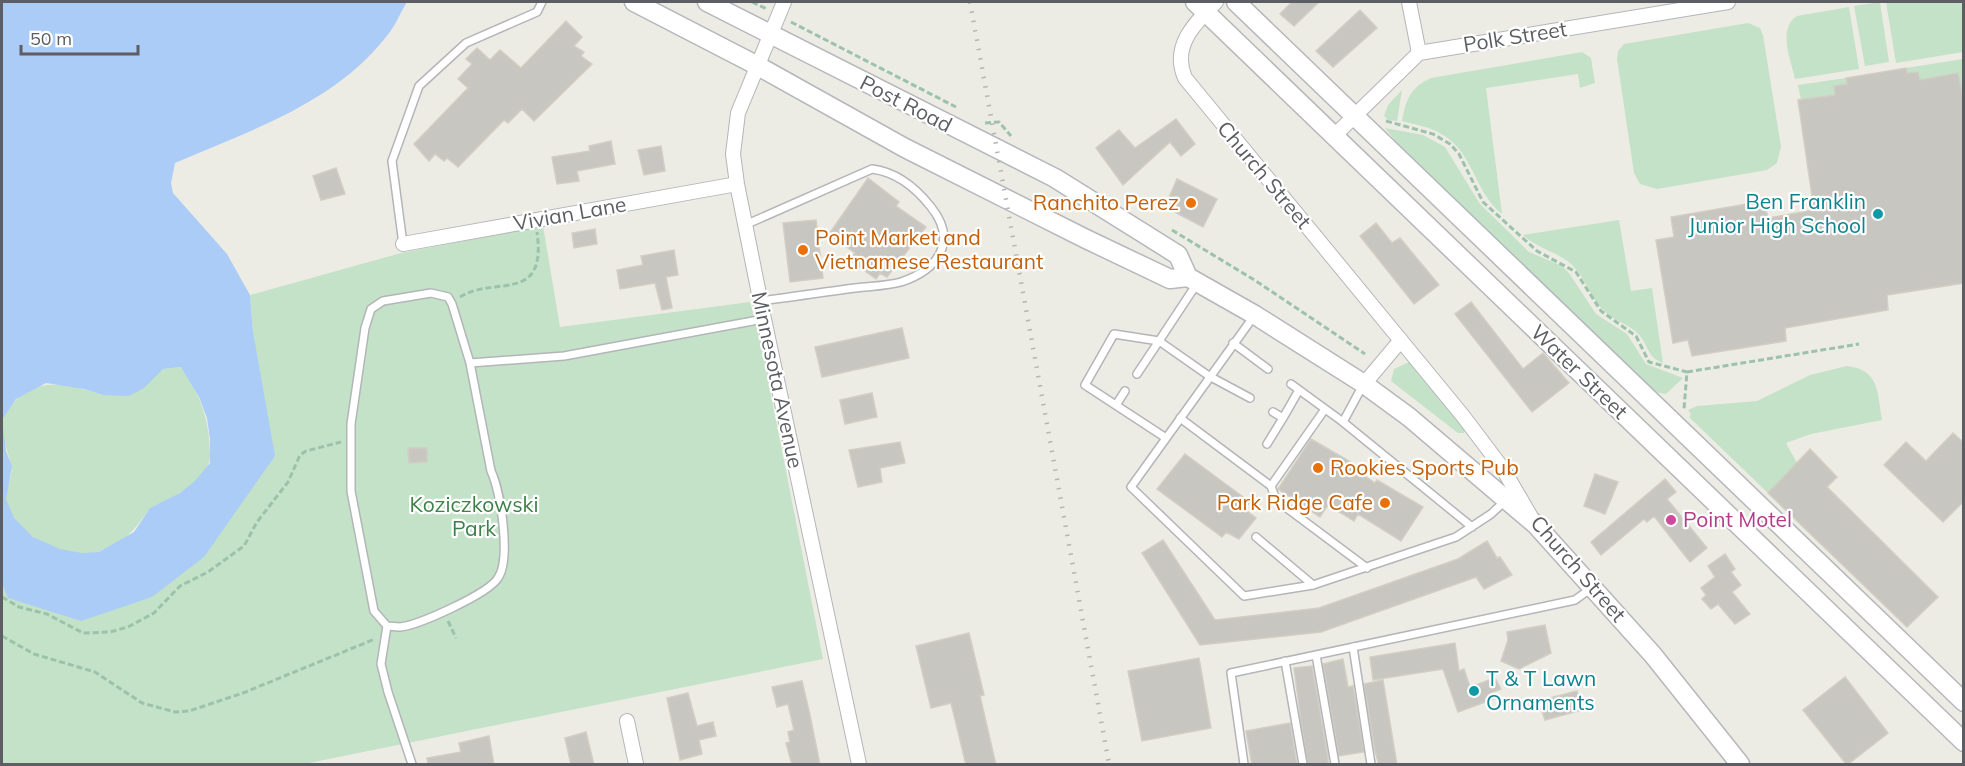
<svg xmlns="http://www.w3.org/2000/svg" width="1965" height="766" font-family="Mulish,sans-serif">
	<rect width="100%" height="100%" fill="#edece4"/>
	<!-- green -->
	<path fill="#c3e2c7" d="M1880 2 1889 62 1865 66 1854 6Z
		M1886 2H1962L1963 52 1896 63Z
		M1849 7 1859 69 1795 79C1791 60 1777 29 1797 16Z
		M1748 23 1760 28 1763 35 1781 147 1777 163 1767 170 1657 189 1640 184 1634 173 1617 59 1618 51 1624 44Z
		M1582 52 1591 58 1595 83 1580 88 1578 74 1486 88 1502 214C1475 193 1473 152 1443 135 1431 127 1416 125 1402 121 1406 99 1410 88 1431 78Z
		M1963 59V88H1961L1958 73 1920 80 1918 72 1907 73 1906 68Z
		M1846 78 1847 84 1834 86 1835 95 1801 100 1798 85Z
		M1402 90 1397 121 1388 120 1384 116 1388 105Z
		M1385 128 1423 135 1445 147 1480 204 1518 241 1529 252 1562 266 1569 273 1596 314 1627 334 1646 364 1683 378 1666 394 1655 392 1397 143Z
		M1619 220 1631 291 1652 288 1663 363C1648 358 1649 347 1640 336 1629 323 1613 321 1602 309 1590 297 1586 279 1574 267 1560 252 1538 249 1523 235Z
		M543 226 560 327 750 302 760 339 823 659 304 764H2V584L8 598 204 557 253 332 250 295 401 253Z
		M1409 362 1465 429 1464 433H1458L1391 381 1394 369Z
		M1847 366C1880 370 1877 392 1882 420L1811 434 1786 443 1797 463 1768 493 1689 417 1691 414 1688 410 1697 406 1757 401 1810 375Z
		M181 367C201 395 210 422 210 456 210 475 183 492 168 500 161 504 153 505 148 511 133 531 126 541 101 551 69 563 12 535 6 500 4 489 14 476 11 464 8 451 0 434 2 420 3 417 7 412 9 409 31 374 70 384 103 395L163 369Z"/>
	<!-- water -->
	<path fill="#abccf6" fill-rule="evenodd" d="M2 2H407C400 13 395 27 386 37 333 104 251 130 175 163L171 183 173 193 227 254 250 295 253 332 275 456 204 557 152 597 81 621 8 598 2 584ZM181 367 199 397 207 418 210 439V463L195 481 180 493 150 508 134 532 99 552 82 553 60 549 33 537 14 518 6 499 12 466 6 451 2 420 16 399 46 383 84 389 103 395 129 396 144 388 163 369Z"/>
	<!-- building -->
	<path fill="#c8c6c0" stroke="#d1cec3" stroke-width="1.5" d="M1292 2H1319L1294 26 1280 14Z
		M1360 10 1377 28 1333 67 1316 51Z
		M566 21 582 37 574 46 584 52 581 56 592 64 534 121 522 109 508 123 504 120 458 167 447 158 444 161 435 154 429 161 414 144 468 88 458 79 472 64 466 59 477 48 490 60 500 50 521 68Z
		M1906 68 1907 73 1918 72 1920 80 1958 73 1964 103V283L1887 295 1888 310 1785 328 1786 341 1692 356 1688 340 1673 343 1656 240 1674 237 1671 217 1764 201 1768 218 1814 210 1798 100 1835 95 1834 86 1847 84 1846 78Z
		M1176 119 1195 144 1181 156 1170 142 1123 185 1096 148 1119 130 1135 148Z
		M611 141 615 164 577 171 579 181 557 184 552 157 590 151 589 146Z
		M661 146 665 171 644 175 638 150Z
		M336 168 345 194 321 200 313 176Z
		M868 178 899 202 896 206 926 227 887 277 880 273 876 279 850 260 855 253 829 234Z
		M1177 179 1217 199 1203 227 1165 207Z
		M816 220 823 278 790 282 783 223Z
		M1376 223 1392 243 1400 238 1439 285 1414 304 1360 236Z
		M595 229 597 244 574 248 572 233Z
		M674 250 678 275 666 277 672 308 662 310 655 283 620 289 617 270 643 265 641 256Z
		M1471 302 1523 369 1543 353 1569 383 1532 412 1455 314Z
		M902 328 909 358 822 377 815 347Z
		M872 393 877 417 845 424 840 400Z
		M1953 433 1964 443V501L1943 522 1884 465 1906 442 1926 461Z
		M1311 439 1354 464 1352 467 1375 483 1377 480 1423 507 1401 541 1358 514 1354 521 1328 505 1320 517 1278 489Z
		M900 442 905 463 880 468 882 482 858 487 849 450Z
		M408 448H427V462L409 463Z
		M1810 449 1837 477 1827 487 1938 597 1907 627 1768 493Z
		M1185 454 1250 502 1244 509 1256 518 1239 539 1226 532 1222 537 1157 489Z
		M1595 474 1618 482 1605 514 1584 506Z
		M1665 479 1676 492 1667 499 1707 548 1690 562 1654 516 1647 522 1644 519 1601 555 1591 542Z
		M1163 540 1215 620 1319 608 1458 559 1487 541 1497 558 1500 557 1512 575 1484 589 1476 577 1321 632 1200 645 1142 553Z
		M1725 554 1735 569 1731 572 1741 585 1732 592 1750 614 1735 624 1718 604 1711 609 1702 599 1706 595 1701 588 1715 577 1708 566Z
		M1545 625 1551 653 1519 669 1501 661 1508 640 1507 632Z
		M969 633 984 695 980 696 996 765H966L951 703 931 708 916 646Z
		M1455 643 1459 671 1464 669 1470 687 1495 678 1501 689 1493 692 1496 698 1458 712 1443 669 1373 680 1370 657Z
		M1199 658 1211 728 1142 741 1128 671Z
		M1343 659 1348 687 1353 686 1364 752 1339 756 1323 664Z
		M1312 666 1328 758V765H1308L1301 721 1294 668Z
		M1845 677 1888 733 1847 765 1803 710Z
		M1383 680 1397 765H1379L1375 751 1364 684Z
		M802 681 810 715 820 765H792L786 743 790 742 788 732 794 730 788 704 777 707 772 687Z
		M1577 691 1582 710 1545 720 1541 708 1548 706 1546 699Z
		M688 693 697 726 713 722 716 736 699 740 702 754 680 760 667 698Z
		M1290 723 1297 765H1252L1246 731Z
		M586 732 594 765H571L565 738Z
		M489 736 494 765H428L427 758 461 752 459 743Z"/>
	<g fill="none" stroke-linecap="round" stroke-linejoin="round">
		<!-- service casing -->
		<g stroke="#b4b5ba" stroke-width="10">
			<path id="service" d="M745 225 872 169C897 172 916 188 931 207 959 242 937 270 901 282 887 286 870 286 855 288 824 292 792 297 760 301
				M403 244 392 161 419 86 466 43 537 12 542 2
				M1196 285 1159 341 1209 376 1250 398
				M431 293 448 297 452 304 470 363 491 471C501 492 511 559 498 578 488 594 419 625 400 627 396 627 391 626 387 626L374 611 351 491V424L365 328 371 309 383 301Z
				M1254 316 1131 487 1244 596 1313 585 1456 537 1491 514 1505 501
				M1233 343 1268 369
				M470 363 564 356 764 319
				M1137 374 1159 341 1114 334 1085 385 1166 438
				M1291 384 1343 422
				M1363 385 1343 422 1472 527
				M1116 405 1125 391
				M1273 412 1283 418 1299 390
				M1180 418 1271 486 1276 500 1367 568
				M1267 444 1283 418
				M1271 486 1325 409
				M1256 537 1313 585
				M387 626 381 664 388 692 412 764
				M1353 647 1371 764
				M1316 655 1335 764
				M1285 661 1303 764
				M1244 764 1231 673 1575 600 1590 589"/>
		</g>
		<!-- minor casing -->
		<g stroke="#b4b5ba" stroke-width="16">
			<path id="minor" d="M784 2 738 113 733 154 737 184 764 319 859 764
				M1216 2C1195 23 1171 46 1185 78L1463 416 1503 469 1531 517
				M1409 2 1419 53
				M1334 136 1419 53 1728 2
				M403 244 737 184
				M1364 384 1401 340
				M627 721 636 764"/>
		</g>
		<!-- secondary casing -->
		<g stroke="#b5b7bc" stroke-width="21">
			<path id="secondary" d="M634 2 758 66 905 148 1086 239 1170 279 1188 277 1255 315 1364 384 1409 417 1536 525 1653 655 1740 764
				M707 2 1055 178 1178 255 1188 277
				M1195 2 1964 742
				M1236 2 1964 702"/>
		</g>
		<!-- path -->
		<path stroke="#9cc2ac" stroke-width="3" stroke-dasharray="6 3" stroke-linecap="butt" d="M752 2 767 9
			M791 22 956 107
			M1386 121 1433 134 1450 144 1459 154 1483 202 1537 251 1576 272 1601 311 1636 336 1649 362 1687 372 1684 409
			M985 123 999 122 1011 136
			M1172 230 1256 281 1365 354
			M460 297C495 275 547 305 537 232
			M1687 372 1859 344
			M2 597 19 607 47 614 83 633 110 632 128 627 154 613 180 586 208 572 244 546 257 522 288 482 300 455 306 451 341 442
			M448 621 456 638
			M2 636 34 654 95 672 142 703 175 712 189 711 243 693 375 639"/>
		<!-- service -->
		<use href="#service" stroke="#fff" stroke-width="7"/>
		<!-- minor -->
		<use href="#minor" stroke="#fff" stroke-width="14"/>
		<!-- secondary -->
		<use href="#secondary" stroke="#fff" stroke-width="18"/>
		<!-- rail -->
		<path stroke="#b4b5b5" stroke-width="4.5" stroke-dasharray="1.5 8" stroke-linecap="butt" d="M970 2 1109 764"/>
	</g>
	<!-- markers -->
	<g fill="#e8710a" stroke="#fff" stroke-width="2">
		<circle cx="1191" cy="203" r="6"/>
		<circle cx="803" cy="250" r="6"/>
		<circle cx="1318" cy="468" r="6"/>
		<circle cx="1385" cy="503" r="6"/>
	</g>
	<g fill="#0f9aa8" stroke="#fff" stroke-width="2">
		<circle cx="1878" cy="214" r="6"/>
		<circle cx="1474" cy="691" r="6"/>
	</g>
	<circle fill="#d1479c" stroke="#fff" stroke-width="2" cx="1671" cy="520" r="6"/>
	<g text-anchor="middle" stroke-width="4.5" stroke-linejoin="round" paint-order="stroke">
		<!-- street labels -->
		<g font-size="21" fill="#5c5e63" stroke="#fff">
			<text transform="translate(1515 37) rotate(-9)" y="7">Polk Street</text>
			<text transform="translate(906 104) rotate(27)" y="7">Post Road</text>
			<text transform="translate(1264 175) rotate(50)" y="7">Church Street</text>
			<text transform="translate(570 214) rotate(-10)" y="7">Vivian Lane</text>
			<text transform="translate(1579 372) rotate(44)" y="7">Water Street</text>
			<text transform="translate(777 380) rotate(78)" y="7">Minnesota Avenue</text>
			<text transform="translate(1578 569) rotate(49)" y="7">Church Street</text>
		</g>
		<!-- culture labels -->
		<g font-size="21" fill="#0d838f" stroke="#fff" text-anchor="end">
			<text x="1866" y="209">Ben Franklin<tspan x="1866" dy="24">Junior High School</tspan></text>
			<text x="1486" y="686" text-anchor="start">T &amp; T Lawn<tspan x="1486" dy="24">Ornaments</tspan></text>
		</g>
		<!-- food labels -->
		<g font-size="21" fill="#c56008" stroke="#fff" text-anchor="end">
			<text x="1179" y="210">Ranchito Perez</text>
			<text x="815" y="245" text-anchor="start">Point Market and<tspan x="815" dy="24">Vietnamese Restaurant</tspan></text>
			<text x="1330" y="475" text-anchor="start">Rookies Sports Pub</text>
			<text x="1373" y="510">Park Ridge Cafe</text>
		</g>
		<!-- park labels -->
		<g font-size="21" fill="#3e8049" stroke="#fff">
			<text x="474" y="512">Koziczkowski<tspan x="474" dy="24">Park</tspan></text>
		</g>
		<!-- hotel labels -->
		<g font-size="21" fill="#b23c85" stroke="#fff" text-anchor="start">
			<text x="1683" y="527">Point Motel</text>
		</g>
	</g>
	<!-- border -->
	<rect width="1965" height="766" fill="none" stroke="#5c5e63" stroke-width="6"/>
	<!-- scale -->
	<path d="M21 45v9h117v-9" fill="none" stroke="#5c5e63" stroke-width="3"/>
	<text x="30" y="45" font-size="18" fill="#5c5e63" stroke="#ffffff" stroke-width="4.5" paint-order="stroke">50 m</text>
</svg>
